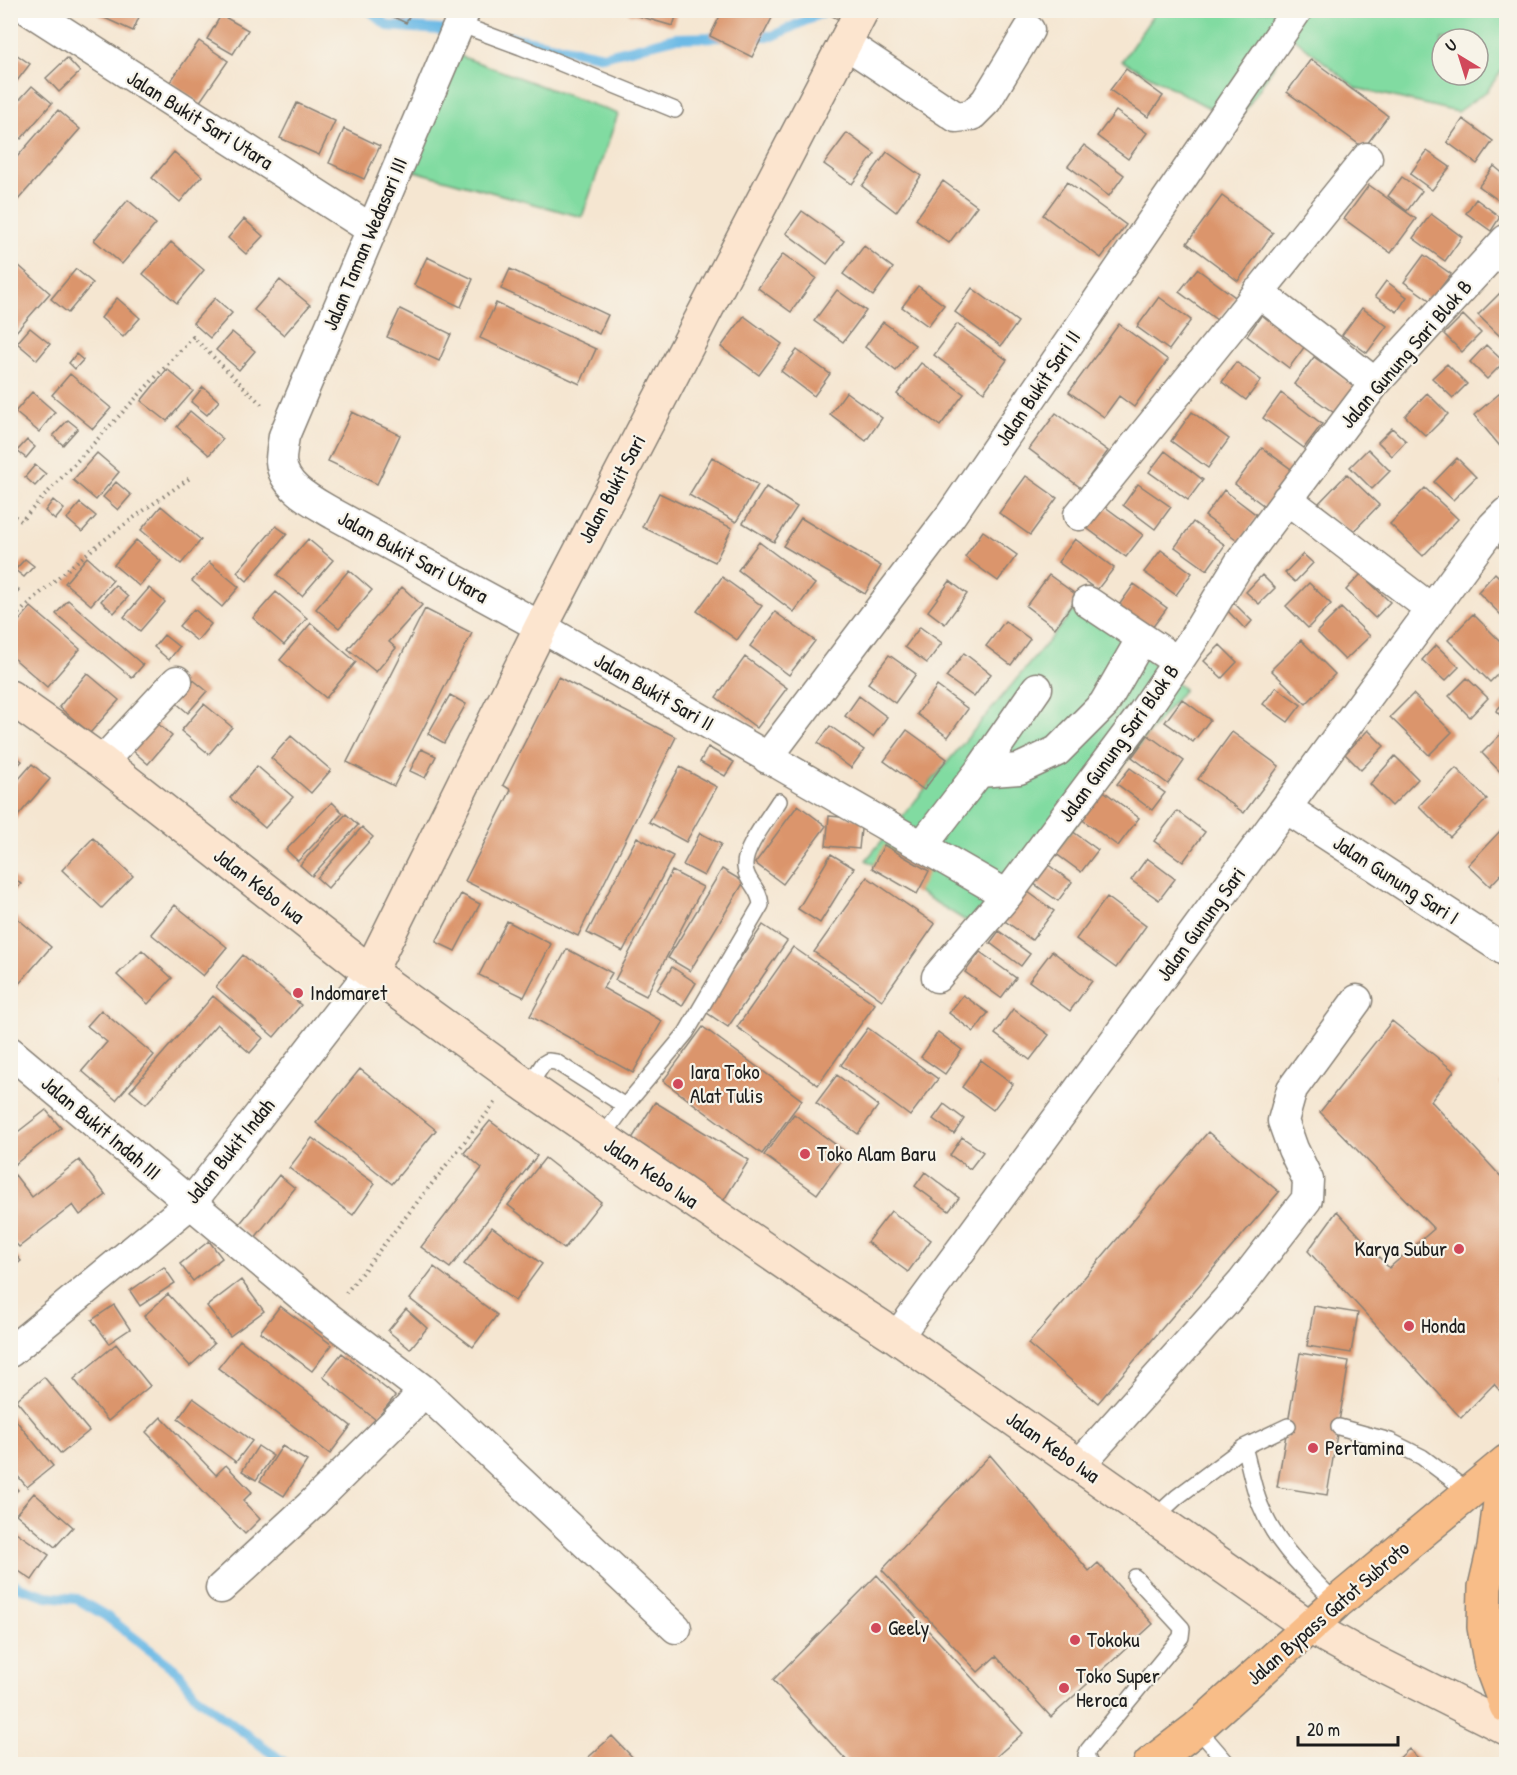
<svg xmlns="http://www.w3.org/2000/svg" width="1517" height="1775" font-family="'Patrick Hand',sans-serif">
	<rect width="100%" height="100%" fill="#f7f3e8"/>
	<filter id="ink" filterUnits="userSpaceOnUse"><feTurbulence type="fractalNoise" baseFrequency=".0167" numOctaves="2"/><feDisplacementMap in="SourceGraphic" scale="12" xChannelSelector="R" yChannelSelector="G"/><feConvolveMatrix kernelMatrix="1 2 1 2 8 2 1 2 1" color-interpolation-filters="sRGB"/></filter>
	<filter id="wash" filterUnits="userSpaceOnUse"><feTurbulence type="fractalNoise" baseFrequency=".008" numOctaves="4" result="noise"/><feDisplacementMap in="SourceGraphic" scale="24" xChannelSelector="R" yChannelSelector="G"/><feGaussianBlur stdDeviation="1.35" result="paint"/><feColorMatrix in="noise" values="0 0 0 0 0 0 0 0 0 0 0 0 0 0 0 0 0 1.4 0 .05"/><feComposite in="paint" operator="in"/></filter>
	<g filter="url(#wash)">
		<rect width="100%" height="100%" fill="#f5e6d1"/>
		<!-- green -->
		<path fill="#81dba1" stroke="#4e7c5e" stroke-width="1.5" fill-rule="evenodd" d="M1156 11H1506V64L1487 91 1457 112 1356 88 1293 37 1237 123 1122 61ZM1442 39H1478V75H1442Z
			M452 53 618 114 582 217 400 167Z
			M1079 604 1184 689 989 935 866 860Z"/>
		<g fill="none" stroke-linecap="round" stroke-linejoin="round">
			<!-- stream -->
			<path stroke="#6cbae6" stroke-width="10" d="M369 10 388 26 453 31
				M749 36H773L827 10
				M510 37 603 56 675 38 724 37
				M10 1581 19 1587 47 1596 77 1599 106 1616 178 1672 196 1696 286 1764"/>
		</g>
		<g id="blocks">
			<!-- building -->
			<path fill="#db956c" d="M99 10H142L133 31 98 15Z
				M379 10H412L406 23Z
				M629 10H678L673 26 628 13Z
				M723 10H772L775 12 752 57 710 36Z
				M825 10H850L844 22 824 12Z
				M221 15 248 30 233 54 207 39Z
				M199 41 228 61 199 103 170 82Z
				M10 50 30 64 10 90Z
				M67 58 80 72 59 92 46 78Z
				M1311 59 1388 116 1364 148 1287 92Z
				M1126 69 1163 96 1148 117 1110 90Z
				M32 86 52 103 21 139 10 130V110Z
				M297 103 335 121 319 155 280 138Z
				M58 110 80 129 10 209V165Z
				M1116 111 1147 133 1128 159 1097 136Z
				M1463 119 1493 141 1477 164 1447 142Z
				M344 129 380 146 364 179 329 163Z
				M847 133 875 154 852 184 824 164Z
				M1084 145 1124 175 1109 196 1068 166Z
				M1427 151 1450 167 1432 190 1410 174Z
				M174 152 202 176 180 202 152 178Z
				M887 152 921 176 896 212 862 186Z
				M1494 166 1506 176V198L1502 203 1479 186Z
				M1402 177 1422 191 1407 211 1388 196Z
				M943 181 977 206 949 243 916 219Z
				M1067 182 1126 225 1101 258 1043 215Z
				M1369 185 1416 219 1391 253 1344 219Z
				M1222 196 1273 233 1238 281 1187 243Z
				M1476 199 1500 217 1491 231 1466 213Z
				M128 200 156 224 122 264 94 240Z
				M802 211 844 241 827 264 786 233Z
				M1431 214 1462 237 1445 261 1413 238Z
				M244 219 263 236 246 254 228 238Z
				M171 242 204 270 177 303 143 274Z
				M864 246 893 268 873 296 843 274Z
				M783 254 816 278 791 312 758 288Z
				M1424 255 1451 274 1431 301 1404 282Z
				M427 257 473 279 461 307 414 285Z
				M10 258 50 293 14 334 10 331Z
				M76 269 93 283 68 313 51 299Z
				M510 269 608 315 599 334 501 289Z
				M1197 269 1235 297 1217 320 1179 292Z
				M280 280 310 305 284 335 254 310Z
				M1386 281 1407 297 1397 312 1375 296Z
				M918 286 944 305 928 326 902 307Z
				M972 288 1018 322 1001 346 955 312Z
				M837 290 866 311 843 342 814 321Z
				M1500 293 1506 299 1505 341 1478 315Z
				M1159 297 1191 320 1169 350 1137 327Z
				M117 298 140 318 123 337 101 318Z
				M215 298 232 313 210 338 193 323Z
				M496 303 596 349 580 384 480 338Z
				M1362 308 1387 326 1367 353 1342 335Z
				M400 309 451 334 439 361 387 337Z
				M1265 310 1308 342 1289 368 1247 336Z
				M1463 315 1481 333 1462 352 1444 334Z
				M744 316 782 344 759 375 721 347Z
				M883 322 915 345 896 371 865 347Z
				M957 324 1007 360 984 392 934 355Z
				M1119 324 1168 360 1134 407 1119 396 1104 417 1069 392Z
				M30 328 50 344 37 360 17 343Z
				M232 332 255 351 239 370 216 350Z
				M1486 345 1504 362 1487 379 1470 362Z
				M797 350 830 374 814 396 781 371Z
				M76 354 83 360 75 369 69 363Z
				M1314 357 1357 388 1337 415 1294 384Z
				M1236 362 1261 380 1246 400 1222 382Z
				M921 363 964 394 940 426 897 394Z
				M1447 364 1467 384 1453 398 1432 378Z
				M167 369 193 391 167 421 141 401Z
				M70 374 111 408 93 429 52 395Z
				M203 387 219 401 207 415 191 402Z
				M1506 388V448L1504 451 1474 415Z
				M32 392 55 412 39 432 15 412Z
				M846 392 882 418 866 441 830 414Z
				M1281 393 1322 424 1304 448 1263 418Z
				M1427 393 1448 414 1426 436 1405 416Z
				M190 411 223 439 209 455 177 427Z
				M352 412 400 435 377 484 328 461Z
				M1192 412 1229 439 1208 468 1171 441Z
				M1056 413 1108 451 1081 488 1029 449Z
				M68 420 78 428 63 445 53 436Z
				M1392 428 1406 441 1392 456 1378 442Z
				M27 440 35 447 26 458 17 451Z
				M1262 448 1302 477 1275 514 1235 484Z
				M1368 449 1390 471 1372 489 1350 467Z
				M1165 451 1203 480 1188 500 1149 472Z
				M97 453 119 472 96 500 73 480Z
				M712 457 758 485 736 522 689 495Z
				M1457 458 1476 477 1453 500 1434 482Z
				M35 465 46 474 35 486 25 477Z
				M1347 474 1379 505 1351 534 1319 503Z
				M1026 476 1057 498 1030 535 999 513Z
				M116 482 131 495 118 510 103 497Z
				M1138 484 1171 507 1155 529 1123 505Z
				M766 487 797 507 774 542 743 523Z
				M1425 488 1458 519 1423 556 1390 524Z
				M1224 490 1258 516 1240 542 1205 516Z
				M659 493 732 528 715 562 642 527Z
				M53 500 64 509 55 520 45 511Z
				M80 503 96 516 82 532 67 519Z
				M161 506 201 540 181 564 141 530Z
				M1104 506 1143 535 1126 557 1088 529Z
				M801 518 881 566 865 594 783 546Z
				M1193 522 1225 545 1207 570 1175 547Z
				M276 526 287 534 247 581 237 572Z
				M983 531 1017 555 998 581 965 557Z
				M308 539 333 560 302 596 277 575Z
				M1075 539 1114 568 1097 590 1058 562Z
				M1506 539V554L1499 547Z
				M136 540 161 561 139 586 114 565Z
				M759 542 815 584 794 612 738 570Z
				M1161 550 1192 573 1176 595 1144 572Z
				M1303 554 1313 563 1295 582 1285 573Z
				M87 557 113 580 91 605 65 583Z
				M25 559 34 566 24 577 15 570Z
				M209 562 239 587 222 607 192 581Z
				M349 570 372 590 339 628 316 609Z
				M1495 573 1506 584V620L1478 592Z
				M1361 574 1390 602 1375 618 1346 590Z
				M1049 575 1078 596 1055 628 1026 606Z
				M1262 575 1275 588 1259 604 1246 592Z
				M722 577 762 606 737 640 697 611Z
				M950 581 967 594 945 624 928 611Z
				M10 582 19 590 10 600Z
				M1309 583 1331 604 1308 628 1286 606Z
				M1134 584 1167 608 1149 632 1117 608Z
				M115 585 128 597 114 613 101 601Z
				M402 587 422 605 389 642 396 648 376 672 348 649Z
				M149 588 165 602 140 631 124 617Z
				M276 592 307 618 284 645 253 618Z
				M68 600 143 665 132 678 56 614Z
				M1234 603 1252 621 1245 629 1227 610Z
				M31 607 80 649 47 687 10 655V631Z
				M1341 608 1370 636 1345 660 1317 632Z
				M194 609 211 624 197 641 179 626Z
				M425 609 472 633 394 786 347 762Z
				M775 612 815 641 789 675 750 646Z
				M1473 614 1506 647V666L1490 682 1448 640Z
				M1005 621 1030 639 1011 665 986 646Z
				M311 623 356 662 326 698 280 660Z
				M920 627 942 643 927 663 905 647Z
				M164 635 179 647 169 660 154 647Z
				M1301 640 1335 674 1306 704 1271 670Z
				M1220 645 1237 662 1222 678 1204 661Z
				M1436 645 1459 667 1445 681 1422 660Z
				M964 653 991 674 974 697 946 677Z
				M889 655 916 674 895 703 868 683Z
				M745 657 787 688 757 728 716 697Z
				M87 673 119 700 90 733 59 707Z
				M186 674 207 691 188 713 168 696Z
				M558 677 676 737 578 936 465 881 511 790 503 785Z
				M1467 678 1488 698 1470 717 1449 696Z
				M937 686 968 709 948 737 917 714Z
				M1276 687 1301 705 1288 722 1263 704Z
				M1413 694 1452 732 1429 755 1390 717Z
				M450 695 466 704 444 743 428 734Z
				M859 696 887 717 873 737 845 716Z
				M1182 699 1210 720 1193 742 1165 722Z
				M1506 700V721L1496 711Z
				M204 704 232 727 209 754 181 731Z
				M148 715 172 736 148 764 124 743Z
				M830 726 864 750 851 768 818 743Z
				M1506 729V778L1482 753Z
				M907 730 947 759 924 790 884 761Z
				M1368 730 1384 746 1361 770 1345 754Z
				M1232 732 1279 766 1244 813 1198 779Z
				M1148 735 1184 761 1168 784 1132 757Z
				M291 736 331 770 311 793 271 758Z
				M708 747 734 762 725 776 700 762Z
				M421 749 436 756 425 778 410 771Z
				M10 752 22 761 10 774Z
				M1395 756 1418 779 1392 806 1370 784Z
				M32 764 50 779 10 825V789Z
				M257 766 293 797 265 828 230 798Z
				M680 767 717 787 686 842 649 822Z
				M1130 768 1165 793 1152 810 1117 784Z
				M1456 768 1487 799 1450 837 1419 806Z
				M1101 789 1139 818 1118 846 1080 818Z
				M332 802 343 813 298 861 286 850Z
				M798 805 826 826 783 884 755 863Z
				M1177 811 1205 832 1183 862 1154 841Z
				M346 814 358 825 312 876 300 865Z
				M829 816 862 819 859 849 826 846Z
				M362 827 373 837 328 888 317 878Z
				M1072 831 1098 850 1081 872 1055 853Z
				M1500 831 1506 838V869L1490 886 1468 865Z
				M700 833 721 844 704 876 683 865Z
				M637 837 673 856 623 951 587 933Z
				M93 838 133 876 102 908 62 870Z
				M884 845 929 871 917 894 872 868Z
				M831 854 854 868 820 923 798 909Z
				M1147 858 1175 879 1159 900 1131 880Z
				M1047 864 1072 882 1058 901 1033 883Z
				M722 869 744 882 690 971 668 958Z
				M672 871 703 887 646 996 615 980Z
				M10 874 21 884 10 896Z
				M867 877 935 924 882 1000 814 952Z
				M1024 889 1054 911 1032 940 1002 919Z
				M461 894 480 904 455 951 436 942Z
				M1107 897 1146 926 1116 968 1076 939Z
				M175 905 227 947 203 976 151 934Z
				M10 912 51 947 10 994Z
				M507 921 551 944 524 997 479 975Z
				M763 925 787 941 728 1027 704 1011Z
				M999 931 1030 954 1021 966 990 943Z
				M793 947 875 1004 818 1085 737 1027Z
				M567 949 612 973 603 988 662 1021 633 1073 530 1016Z
				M142 950 172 978 148 1004 117 975Z
				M1052 951 1092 981 1070 1011 1029 981Z
				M980 952 1016 978 1001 998 965 972Z
				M243 955 301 1005 274 1037 216 987Z
				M672 967 696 983 682 1006 657 990Z
				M963 995 988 1013 974 1032 949 1013Z
				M213 996 263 1038 250 1053 217 1024 146 1104 130 1091Z
				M1013 1009 1049 1035 1030 1060 995 1034Z
				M101 1010 154 1055 116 1100 82 1071 107 1042 87 1026Z
				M1392 1021 1454 1071 1431 1101 1506 1182V1398L1494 1384 1461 1418 1308 1251 1337 1211 1389 1268 1434 1229 1320 1112Z
				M703 1027 802 1100 762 1154 663 1081Z
				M868 1028 938 1079 910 1116 841 1065Z
				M938 1032 962 1050 945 1074 921 1057Z
				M981 1060 1013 1084 993 1110 962 1087Z
				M360 1069 436 1130 392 1184 316 1123Z
				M837 1075 878 1106 858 1134 816 1103Z
				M1506 1077V1091L1500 1083Z
				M655 1102 749 1160 722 1203 628 1145Z
				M944 1104 964 1119 954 1134 933 1119Z
				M46 1110 61 1128 10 1168V1138Z
				M794 1114 847 1153 817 1194 764 1155Z
				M490 1121 537 1156 450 1268 421 1247 482 1168 464 1153Z
				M1208 1132 1279 1192 1098 1403 1028 1344Z
				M962 1137 983 1152 970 1169 950 1155Z
				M312 1138 375 1184 353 1215 289 1168Z
				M545 1158 601 1202 564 1249 508 1205Z
				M79 1160 106 1195 80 1215 73 1205 19 1247 10 1237V1178L15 1175 32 1197Z
				M925 1172 959 1198 949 1211 915 1186Z
				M279 1175 295 1188 254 1239 238 1226Z
				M891 1211 931 1240 908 1272 867 1242Z
				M492 1227 542 1264 515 1301 464 1264Z
				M209 1241 222 1258 193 1281 180 1264Z
				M10 1249 21 1261 10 1270Z
				M164 1267 175 1283 140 1306 130 1291Z
				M434 1267 497 1315 473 1347 410 1299Z
				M241 1280 264 1311 230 1336 207 1306Z
				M168 1294 214 1344 190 1366 144 1316Z
				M114 1305 130 1329 109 1343 92 1320Z
				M280 1306 332 1345 312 1371 260 1332Z
				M1314 1306 1358 1313 1351 1353 1307 1346Z
				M406 1309 427 1328 410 1349 388 1331Z
				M240 1340 351 1426 330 1454 218 1368Z
				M116 1344 150 1386 108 1421 74 1379Z
				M342 1353 395 1396 376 1420 323 1377Z
				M1300 1353 1349 1361 1327 1495 1277 1487Z
				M44 1377 89 1431 61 1454 16 1400Z
				M193 1398 252 1441 236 1462 178 1419Z
				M10 1413 53 1466 27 1487 10 1467Z
				M161 1417 216 1475 226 1465 252 1492 243 1501 260 1519 245 1534 146 1432Z
				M258 1446 273 1456 256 1480 242 1471Z
				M282 1446 307 1461 284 1496 260 1481Z
				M990 1455 1089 1571 1098 1563 1153 1624 1051 1717 996 1656 978 1672 882 1570Z
				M10 1482 18 1490 10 1497Z
				M34 1493 73 1527 55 1547 16 1514Z
				M10 1528 49 1555 32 1580 10 1565Z
				M877 1575 1023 1733 988 1764H850L773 1680Z
				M612 1736 639 1764H581Z
				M1409 1749 1424 1764H1393Z"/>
		</g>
	</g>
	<g filter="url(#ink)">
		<use href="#blocks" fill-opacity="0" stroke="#888176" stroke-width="1.5"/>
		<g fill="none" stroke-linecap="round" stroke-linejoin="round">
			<!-- lane casing -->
			<g stroke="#888176" stroke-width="18">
				<path id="lane" d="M459 24 521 47 675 110
					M528 1087 543 1064 548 1061 556 1062 625 1106
					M601 1139 625 1106 686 1033 761 905C760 888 746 882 745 867 743 849 770 816 779 801
					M1339 1427 1390 1441 1422 1457 1470 1493
					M1244 1447C1250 1467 1253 1490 1262 1509 1277 1547 1309 1574 1336 1603
					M1154 1518 1177 1497 1244 1447 1288 1426
					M1197 1728 1228 1764
					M1090 1764 1086 1755 1088 1750 1181 1637 1182 1628 1135 1577"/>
			</g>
			<!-- street casing -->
			<g stroke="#888176" stroke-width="33">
				<path id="street" d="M29 10 371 229
					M465 10 284 436C283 444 281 453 281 461 283 488 314 502 334 514L541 627 1007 895
					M845 43 956 117 972 115 986 101 1029 30
					M1258 292 1375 383
					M1287 499 1431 609
					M1079 515 1367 158
					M1088 602 1178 662
					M767 758 951 515 1297 10
					M102 762 177 681
					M979 772 1019 769 1057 751 1104 704 1142 638
					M1286 808 1506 951
					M922 846 979 772 1037 688
					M937 977 1007 895 1138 720 1192 641 1239 564 1375 383 1506 240
					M10 1052 327 1317 423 1390 676 1628
					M897 1337 1493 526 1506 513
					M10 1352 191 1203 370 972
					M1079 1465 1242 1283 1307 1199 1308 1180 1293 1149 1283 1121 1292 1089 1357 1000
					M221 1588 310 1506 409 1408 423 1390"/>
			</g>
			<!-- secondary casing -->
			<g stroke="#888176" stroke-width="36">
				<path id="secondary" d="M10 697 102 762 370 972 528 1087 814 1283 897 1337 1308 1626 1357 1653 1506 1728
					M370 972 541 627 862 10"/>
			</g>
			<!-- primary casing -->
			<g stroke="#888176" stroke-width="36">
				<path id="primary" d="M1505 1464 1494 1548 1485 1587 1484 1627 1491 1666 1506 1706
					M1150 1764 1197 1728 1336 1603 1506 1462"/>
			</g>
			<!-- path -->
			<path stroke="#888176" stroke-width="4" stroke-dasharray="1.5 4.5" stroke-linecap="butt" d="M10 513 21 521 193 337 262 405
				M10 622C65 567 126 522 190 478
				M346 1293 495 1103"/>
			<!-- lane -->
			<use href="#lane" stroke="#fff" stroke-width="15"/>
			<!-- street -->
			<use href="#street" stroke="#fff" stroke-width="30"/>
			<!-- secondary -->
			<use href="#secondary" stroke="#fce5cf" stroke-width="33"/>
			<!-- primary -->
			<use href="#primary" stroke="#f8bd88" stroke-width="33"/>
		</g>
	</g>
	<!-- markers -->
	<g fill="#d1495b" stroke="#f7f3e8" stroke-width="2">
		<circle cx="298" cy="993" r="6"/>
		<circle cx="678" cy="1084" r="6"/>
		<circle cx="805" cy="1154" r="6"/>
		<circle cx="1459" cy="1249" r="6"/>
		<circle cx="1409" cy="1326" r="6"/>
		<circle cx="1313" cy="1448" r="6"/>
		<circle cx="876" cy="1628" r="6"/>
		<circle cx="1075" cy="1640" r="6"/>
		<circle cx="1064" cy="1688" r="6"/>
	</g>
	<g text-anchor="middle" stroke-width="4.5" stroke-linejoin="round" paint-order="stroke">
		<!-- street labels -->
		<g font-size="21" fill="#1c1c1c" stroke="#f7f3e8">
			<text transform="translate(200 120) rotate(32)" y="7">Jalan Bukit Sari Utara</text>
			<text transform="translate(365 244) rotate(-67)" y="7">Jalan Taman Wedasari III</text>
			<text transform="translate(1406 354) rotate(-49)" y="7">Jalan Gunung Sari Blok B</text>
			<text transform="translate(1038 388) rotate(-56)" y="7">Jalan Bukit Sari II</text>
			<text transform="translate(612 489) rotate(-62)" y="7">Jalan Bukit Sari</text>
			<text transform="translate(413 557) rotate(29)" y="7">Jalan Bukit Sari Utara</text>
			<text transform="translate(654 692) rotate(30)" y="7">Jalan Bukit Sari II</text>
			<text transform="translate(1119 743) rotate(-54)" y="7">Jalan Gunung Sari Blok B</text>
			<text transform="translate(1396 880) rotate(33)" y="7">Jalan Gunung Sari I</text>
			<text transform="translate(259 886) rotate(38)" y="7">Jalan Kebo Iwa</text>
			<text transform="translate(1201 924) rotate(-54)" y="7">Jalan Gunung Sari</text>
			<text transform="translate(101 1128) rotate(40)" y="7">Jalan Bukit Indah III</text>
			<text transform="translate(230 1151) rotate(-51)" y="7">Jalan Bukit Indah</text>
			<text transform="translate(651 1173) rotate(34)" y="7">Jalan Kebo Iwa</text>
			<text transform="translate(1053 1447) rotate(35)" y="7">Jalan Kebo Iwa</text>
			<text transform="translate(1328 1613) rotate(-41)" y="7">Jalan Bypass Gatot Subroto</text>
		</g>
		<!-- poi labels -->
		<g font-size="21" fill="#1c1c1c" stroke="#f7f3e8" text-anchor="start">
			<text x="310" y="1000">Indomaret</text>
			<text x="690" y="1079">Iara Toko<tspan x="690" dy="24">Alat Tulis</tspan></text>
			<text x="817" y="1161">Toko Alam Baru</text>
			<text x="1447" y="1256" text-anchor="end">Karya Subur</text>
			<text x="1421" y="1333">Honda</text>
			<text x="1325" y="1455">Pertamina</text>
			<text x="888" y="1635">Geely</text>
			<text x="1087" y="1647">Tokoku</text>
			<text x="1076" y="1683">Toko Super<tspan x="1076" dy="24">Heroca</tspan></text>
		</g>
	</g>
	<!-- margin -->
	<rect width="1517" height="1775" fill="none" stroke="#f7f3e8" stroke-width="36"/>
	<!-- north arrow -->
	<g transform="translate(1460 57) rotate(322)"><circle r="28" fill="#f7f3e8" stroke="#9f9d96" stroke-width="1.5"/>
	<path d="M0-4.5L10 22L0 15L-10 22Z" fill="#d1495b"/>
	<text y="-9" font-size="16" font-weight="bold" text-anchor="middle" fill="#1c1c1c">U</text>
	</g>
	<!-- scale -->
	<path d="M1298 1736v9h100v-9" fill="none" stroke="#1c1c1c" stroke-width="3"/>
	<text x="1307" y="1736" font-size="18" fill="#1c1c1c" stroke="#f7f3e8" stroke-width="4.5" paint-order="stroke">20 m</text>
</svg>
